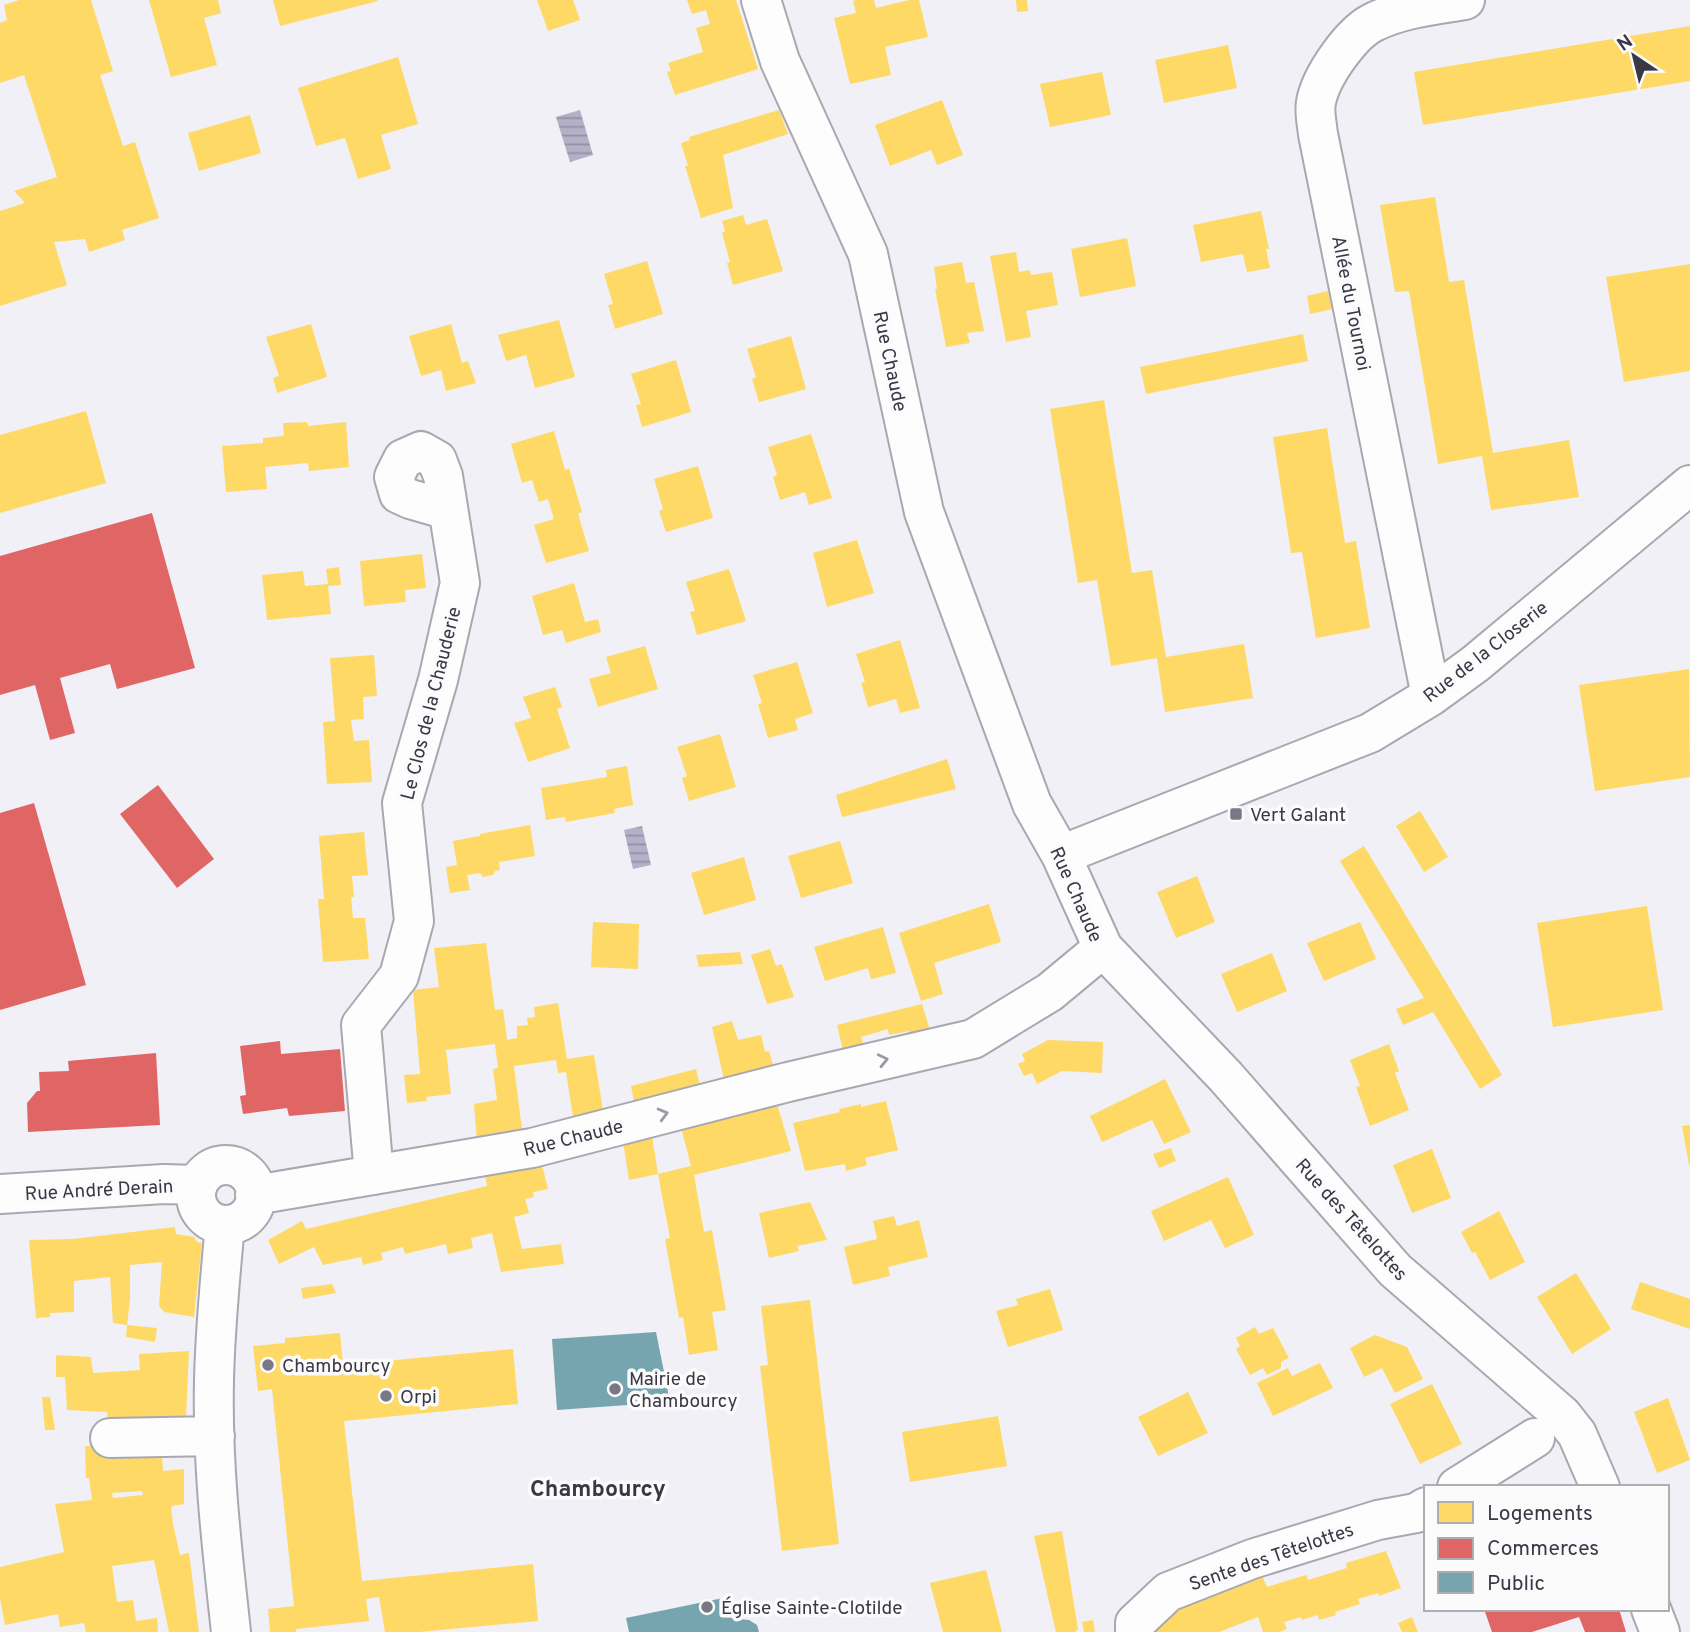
<svg xmlns="http://www.w3.org/2000/svg" width="1690" height="1632" font-family="Overpass,sans-serif">
	<defs>
		<pattern id="water-rules" width="6" height="5" patternUnits="userSpaceOnUse" patternTransform="scale(1.75)"><rect width="6" height="5" fill="#b4b0c8"/><path d="M0 2.5h6" fill="none" stroke="#9390a4"/></pattern>
	</defs>
	<rect width="100%" height="100%" fill="#f0f0f6"/>
	<!-- water -->
	<path fill="url(#water-rules)" d="M580 110 593 155 570 162 556 117Z
		M642 826 651 865 633 869 624 830Z"/>
	<!-- homes -->
	<path fill="#ffd966" fill-rule="evenodd" d="M19 0H91L113 71 100 75 123 146 135 142 159 218 122 230 125 240 89 252 85 239 54 242 67 285 0 306V211L25 203 14 191 57 177 24 75 0 83V23L7 20 4 5Z
		M149 0H218L221 13 204 18 217 65 171 77Z
		M273 0H377L378 1 280 26Z
		M537 0H573L580 20 548 31Z
		M687 0H736L758 69 675 95 667 72 671 71 668 63 703 52 696 28 710 24 706 10 692 14Z
		M856 0H874L876 8 909 0H919L928 37 885 47 891 75 850 84 834 18 856 13 853 1Z
		M1016 0H1027L1028 11 1017 12Z
		M1690 26V81L1423 125 1414 72Z
		M1228 45 1237 88 1164 103 1155 60Z
		M398 57 418 124 381 135 391 169 358 179 345 138 316 146 298 88Z
		M1102 72 1111 115 1050 127 1040 84Z
		M942 100 963 155 937 165 931 150 890 166 875 125Z
		M779 110 788 134 723 155 733 208 701 218 685 166H688L681 143 690 140 689 137Z
		M250 115 261 153 199 171 188 133Z
		M1435 197 1449 282 1464 280 1493 453 1569 440 1579 497 1491 510 1482 456 1438 464 1409 291 1395 292 1380 205Z
		M1261 211 1269 249H1266L1270 268 1247 272 1243 254 1201 262 1193 225Z
		M743 215 746 225 767 219 783 271 733 285 727 263 730 262 722 233 725 231 722 221Z
		M1127 238 1136 286 1080 297 1071 249Z
		M1016 252 1019 272 1030 270 1031 275 1052 272 1058 305 1026 311 1031 337 1006 342 990 256Z
		M647 261 663 314 615 329 608 305 613 304 604 274Z
		M962 262 966 283 974 282 984 331 967 333 970 343 946 347 935 289H937L934 267Z
		M1690 264V371L1624 382 1606 277Z
		M1328 291 1332 309 1310 314 1307 296Z
		M559 320 575 377 535 388 526 355 506 361 498 335Z
		M311 324 327 377 277 393 273 378 279 376 266 337Z
		M451 324 462 363 468 361 476 383 446 391 441 370 421 376 409 336Z
		M1303 334 1308 361 1146 394 1140 367Z
		M791 336 806 389 759 402 752 379 756 377 747 349Z
		M676 360 691 412 642 427 636 405 641 404 631 374Z
		M1104 400 1132 573 1152 570 1166 657 1244 644 1253 698 1165 712 1157 658 1111 666 1097 580 1078 583 1050 409Z
		M86 411 106 483 0 513V435Z
		M307 422 308 426 346 422 349 467 309 471 308 463 265 467 267 489 226 492 222 446 263 443V438L284 436 283 423Z
		M1327 428 1345 543 1356 541 1370 628 1316 638 1302 552 1291 553 1273 437Z
		M554 431 565 470 569 468 582 512 578 514 589 551 546 563 534 525 554 519 548 499 539 502 532 480 522 483 511 444Z
		M811 434 832 498 809 505 805 492 780 500 773 477 777 475 768 447Z
		M698 466 713 518 666 532 659 511 663 509 654 479Z
		M857 540 874 593 827 607 813 553Z
		M422 554 426 588 405 590 406 602 364 606 360 561Z
		M339 567 341 585 328 586 331 614 267 620 262 575 303 571 305 586 328 584 326 569Z
		M729 569 746 621 697 635 690 612 695 611 686 582Z
		M574 583 585 622 598 619 601 632 566 643 562 630 543 635 532 596Z
		M900 640 920 708 900 713 896 699 868 707 861 683 865 682 856 654Z
		M645 646 658 689 598 707 589 679 611 673 606 657Z
		M374 655 377 696 363 697 364 719 351 720 354 741 369 740 372 782 327 784 323 722 335 721 330 658Z
		M797 662 813 713 795 719 798 730 768 738 758 704 762 703 753 675Z
		M1689 669 1690 777 1595 791 1579 685Z
		M555 687 562 707 557 709 570 748 528 762 514 723 531 718 523 697Z
		M720 734 736 787 689 801 682 778 687 776 677 747Z
		M947 759 956 789 842 817 836 795Z
		M627 766 633 805 614 809 615 813 566 822 565 817 546 820 541 788 607 777 606 770Z
		M1420 811 1448 857 1424 872 1396 826Z
		M530 825 535 856 499 862 500 870 495 871 493 875 483 877 480 873 467 875 470 890 450 893 446 867 457 865 453 841 480 836V834Z
		M364 832 368 875 352 876 354 897H351L353 918H365L369 959 323 962 318 899H324L319 836Z
		M840 841 853 883 801 898 788 856Z
		M1364 846 1502 1075 1480 1089 1433 1012 1403 1025 1396 1009 1424 998 1340 861Z
		M744 857 756 900 704 915 691 873Z
		M1197 876 1215 922 1176 938 1157 892Z
		M989 904 1001 942 934 963 943 994 921 1001 899 933Z
		M1647 906 1663 1010 1553 1027 1537 923Z
		M593 922 639 924 638 969 591 967Z
		M1360 922 1376 959 1324 981 1307 943Z
		M883 927 896 973 871 979 868 968 825 981 814 947Z
		M486 943 495 1010 503 1009 507 1040 517 1038V1026L528 1025 527 1018 535 1017 534 1007 558 1003 567 1059 594 1055 604 1116 574 1123 566 1072 558 1073 556 1060 514 1066 523 1137 477 1142 474 1104 497 1100 493 1069 498 1068 495 1044 446 1050 451 1094 426 1097 427 1101 407 1103 404 1075 420 1074 413 990 439 987 434 948Z
		M770 949 776 966 782 964 794 997 767 1004 751 955Z
		M740 952 743 964 699 967 696 955Z
		M1272 953 1287 991 1237 1012 1221 974Z
		M922 1004 931 1033 911 1038 909 1031 889 1035 888 1029 861 1037 865 1049 844 1055 837 1025Z
		M732 1021 738 1040 761 1035 765 1052 769 1051 775 1072 725 1084 712 1027Z
		M1048 1040 1103 1042 1102 1073 1062 1071 1037 1084 1032 1073 1024 1076 1018 1064 1025 1061 1022 1054Z
		M1389 1044 1399 1071 1395 1073 1409 1110 1370 1126 1356 1087 1360 1086 1350 1060Z
		M696 1069 701 1090 635 1107 631 1086Z
		M1165 1079 1191 1132 1164 1144 1152 1120 1102 1142 1090 1116Z
		M886 1101 898 1150 865 1158 867 1165 846 1171 845 1164 805 1171 793 1123 840 1112 839 1109 861 1104V1107Z
		M777 1104 791 1151 694 1175 704 1232 712 1230 726 1310 712 1312 718 1350 689 1355 683 1317 679 1318 665 1239 670 1238 658 1174 691 1166 681 1127Z
		M1690 1125V1165H1689L1682 1126Z
		M652 1136 658 1174 629 1180 623 1142Z
		M1171 1148 1176 1161 1159 1168 1153 1154Z
		M1432 1149 1451 1198 1412 1213 1393 1165Z
		M541 1161 548 1189 533 1192 534 1197 525 1199 529 1213 514 1217 522 1249 561 1244 564 1264 501 1272 492 1233 471 1238 473 1248 448 1254 446 1244 405 1254 403 1247 381 1253 383 1260 363 1265 361 1257 323 1265 314 1247 279 1264 268 1240 302 1221 306 1229 487 1186 485 1175Z
		M1228 1177 1254 1235 1225 1248 1211 1220 1164 1241 1151 1211Z
		M810 1202 827 1240 797 1246 799 1251 769 1258 759 1213Z
		M1499 1211 1525 1262 1490 1280 1475 1252 1472 1253 1461 1232Z
		M894 1216 897 1226 919 1220 928 1257 888 1267 890 1276 853 1285 844 1247 877 1239 873 1221Z
		M175 1227 176 1234 194 1237 197 1242 202 1243 194 1317 164 1312 159 1306 162 1262 130 1265V1299L127 1325 157 1328 155 1342 126 1337 127 1325 113 1323 110 1277 74 1281V1312L50 1313V1317L36 1318 29 1240 73 1239Z
		M1576 1273 1611 1329 1572 1354 1537 1297Z
		M1640 1282 1690 1299V1329L1631 1309Z
		M332 1284 336 1293 303 1299 301 1288Z
		M1050 1289 1063 1330 1008 1347 996 1311 1018 1305 1016 1299Z
		M810 1300 839 1544 782 1551 760 1366 768 1365 761 1306Z
		M1255 1327 1259 1334 1273 1328 1289 1358 1281 1362V1368L1267 1375 1263 1368 1250 1375 1236 1349 1240 1346 1236 1338Z
		M340 1333 343 1365 513 1349 518 1404 344 1421 362 1581 533 1564 538 1621 419 1632H385L379 1597 366 1599 369 1621 296 1629V1632H270L268 1609 294 1606 272 1389 258 1391 253 1346 285 1343V1338Z
		M1375 1335 1407 1347 1423 1379 1395 1393 1382 1368 1364 1377 1350 1348Z
		M189 1351 186 1417 108 1419 107 1412 67 1410 65 1377H56V1355L91 1357 93 1373 140 1370 139 1354Z
		M1320 1363 1333 1388 1273 1416 1257 1383 1288 1368 1292 1376Z
		M1432 1384 1462 1444 1420 1464 1390 1404Z
		M1188 1392 1208 1433 1158 1456 1138 1417Z
		M42 1397H50L55 1430H45Z
		M1668 1398 1690 1460 1657 1473 1634 1412Z
		M998 1416 1007 1466 910 1482 902 1432Z
		M85 1446H111V1458L162 1454 163 1471 184 1469V1504L171 1506 173 1524 180 1555 189 1553 199 1632H169L154 1560 112 1566 117 1602 133 1600 136 1621 157 1618 158 1632H86L84 1623 60 1627 58 1614 5 1625 0 1599V1567L64 1552 55 1504 92 1500 89 1478H86ZM142 1491 143 1495 113 1498 112 1493Z
		M1062 1531 1078 1629 1075 1632H1056L1034 1536Z
		M1386 1551 1401 1588 1379 1596 1378 1593 1358 1599 1360 1604 1335 1612 1336 1615 1319 1620 1318 1615 1302 1620 1301 1617 1284 1622 1287 1629 1279 1632H1263L1258 1617 1219 1632H1141L1140 1621 1261 1573 1267 1587 1306 1575 1308 1580 1347 1568 1346 1563Z
		M986 1570 1002 1632H943L930 1583Z
		M1412 1617 1418 1632H1402L1398 1623Z
		M1093 1620 1095 1632H1084L1082 1622Z"/>
	<!-- shops -->
	<path fill="#e06666" d="M152 513 195 668 117 689 110 664 60 678 75 733 50 740 35 685 0 695V556Z
		M158 785 214 859 177 888 120 814Z
		M34 803 86 985 0 1010V813Z
		M280 1041 281 1054 340 1049 345 1111 289 1116 287 1108 243 1114 240 1096 246 1095 240 1046Z
		M156 1053 160 1125 28 1132 27 1103 37 1091H40L39 1072 69 1071 68 1061Z
		M1484 1609H1619L1626 1632H1585L1579 1617 1532 1632H1492Z"/>
	<!-- public -->
	<path fill="#76a5af" d="M656 1332 670 1402 557 1410 552 1339Z
		M733 1596 731 1618 749 1620 757 1625 759 1632H629L626 1618Z"/>
	<g fill="none" stroke-linecap="round" stroke-linejoin="round">
		<!-- street casing -->
		<g stroke="#a9a8b1" stroke-width="42">
			<path id="street" d="M761 0 780 61 868 254 924 512 1032 804 1061 855 1103 948 1226 1077 1395 1270 1562 1415 1577 1434 1600 1487
				M1431 696 1318 134C1317 124 1314 112 1316 102 1321 76 1352 31 1376 21 1404 8 1435 5 1465 0
				M1061 855 1370 733 1431 696 1475 664 1690 485
				M196 1195a30 30 0 1 1 60 0a30 30 0 1 1-60 0Z
				M374 1175 361 1025 399 976 414 921 402 803 438 680 460 583 443 476 437 460 421 451 403 459 394 477 399 494 410 499 448 510
				M0 1194 164 1184 198 1185
				M255 1195 532 1148 788 1082 973 1039 1050 992 1103 948
				M225 1225C220 1277 215 1329 214 1381 212 1465 222 1549 231 1632
				M110 1438 215 1436
				M1457 1487 1535 1438
				M1651 1609 1660 1632
				M1135 1632V1623L1168 1592 1252 1559 1378 1520 1416 1513 1426 1507"/>
		</g>
		<!-- street -->
		<use href="#street" stroke="#fdfdfe" stroke-width="38"/>
	</g>
	<!-- one-way arrows -->
	<defs><path id="oneway-chevron" d="M-2-3.5L2.5 0L-2 3.5" fill="none" stroke-width="1.6" stroke-linecap="round" stroke-linejoin="round" transform="scale(1.75)"/></defs>
	<g stroke="#9c9aa2">
		<use href="#oneway-chevron" transform="translate(883 1060) rotate(-13)"/>
		<use href="#oneway-chevron" transform="translate(663 1114) rotate(-15)"/>
	</g>
	<!-- markers -->
	<g fill="#7a7884" stroke="#fbfbfb" stroke-width="2.5">
		<rect x="1229" y="807" width="14" height="14" rx="3.5"/>
		<circle cx="268" cy="1365" r="7"/>
		<circle cx="615" cy="1389" r="7"/>
		<circle cx="386" cy="1396" r="7"/>
		<circle cx="707" cy="1607" r="7"/>
	</g>
	<g text-anchor="middle" stroke-width="7" stroke-linejoin="round" paint-order="stroke">
		<!-- street labels -->
		<g font-size="19" fill="#3a3846" stroke="#fbfbfb">
			<text transform="translate(1352 303) rotate(79)" y="7">Allée du Tournoi</text>
			<text transform="translate(891 361) rotate(78)" y="7">Rue Chaude</text>
			<text transform="translate(1485 651) rotate(-38)" y="7">Rue de la Closerie</text>
			<text transform="translate(430 703) rotate(-76)" y="7">Le Clos de la Chauderie</text>
			<text transform="translate(1077 894) rotate(66)" y="7">Rue Chaude</text>
			<text transform="translate(573 1137) rotate(-14)" y="7">Rue Chaude</text>
			<text transform="translate(99 1189) rotate(-3)" y="7">Rue André Derain</text>
			<text transform="translate(1352 1219) rotate(48)" y="7">Rue des Têtelottes</text>
			<text transform="translate(1271 1556) rotate(-19)" y="7">Sente des Têtelottes</text>
		</g>
		<!-- poi labels -->
		<g font-size="19" fill="#3a3846" stroke="#fbfbfb" text-anchor="start">
			<text x="1250" y="821">Vert Galant</text>
			<text x="282" y="1372">Chambourcy</text>
			<text x="629" y="1385">Mairie de<tspan x="629" dy="22">Chambourcy</tspan></text>
			<text x="400" y="1403">Orpi</text>
			<text x="721" y="1614">Église Sainte-Clotilde</text>
		</g>
		<!-- quarter labels -->
		<g font-size="23" font-weight="bold" fill="#3a3846" stroke="#fbfbfb">
			<text x="598" y="1496">Chambourcy</text>
		</g>
	</g>
	<!-- legend -->
	<rect x="1424" y="1485" width="245" height="126" fill="#fbfbfb" stroke="#aeadb3" stroke-width="2"/>
	<rect x="1438" y="1502" width="35" height="21" fill="#ffd966" stroke="#aeadb3" stroke-width="2"/>
	<text x="1487" y="1520" font-size="21" fill="#3a3846">Logements</text>
	<rect x="1438" y="1538" width="35" height="21" fill="#e06666" stroke="#aeadb3" stroke-width="2"/>
	<text x="1487" y="1555" font-size="21" fill="#3a3846">Commerces</text>
	<rect x="1438" y="1572" width="35" height="21" fill="#76a5af" stroke="#aeadb3" stroke-width="2"/>
	<text x="1487" y="1590" font-size="21" fill="#3a3846">Public</text>
	<!-- north arrow -->
	<g transform="translate(1634 56) rotate(325)" stroke="#fbfbfb" stroke-width="5" paint-order="stroke">
	<path d="M0-5L12 26L0 18L-12 26Z" fill="#3a3846"/>
	<text y="-10" font-size="19" font-weight="bold" text-anchor="middle" fill="#3a3846">N</text>
	</g>
</svg>
